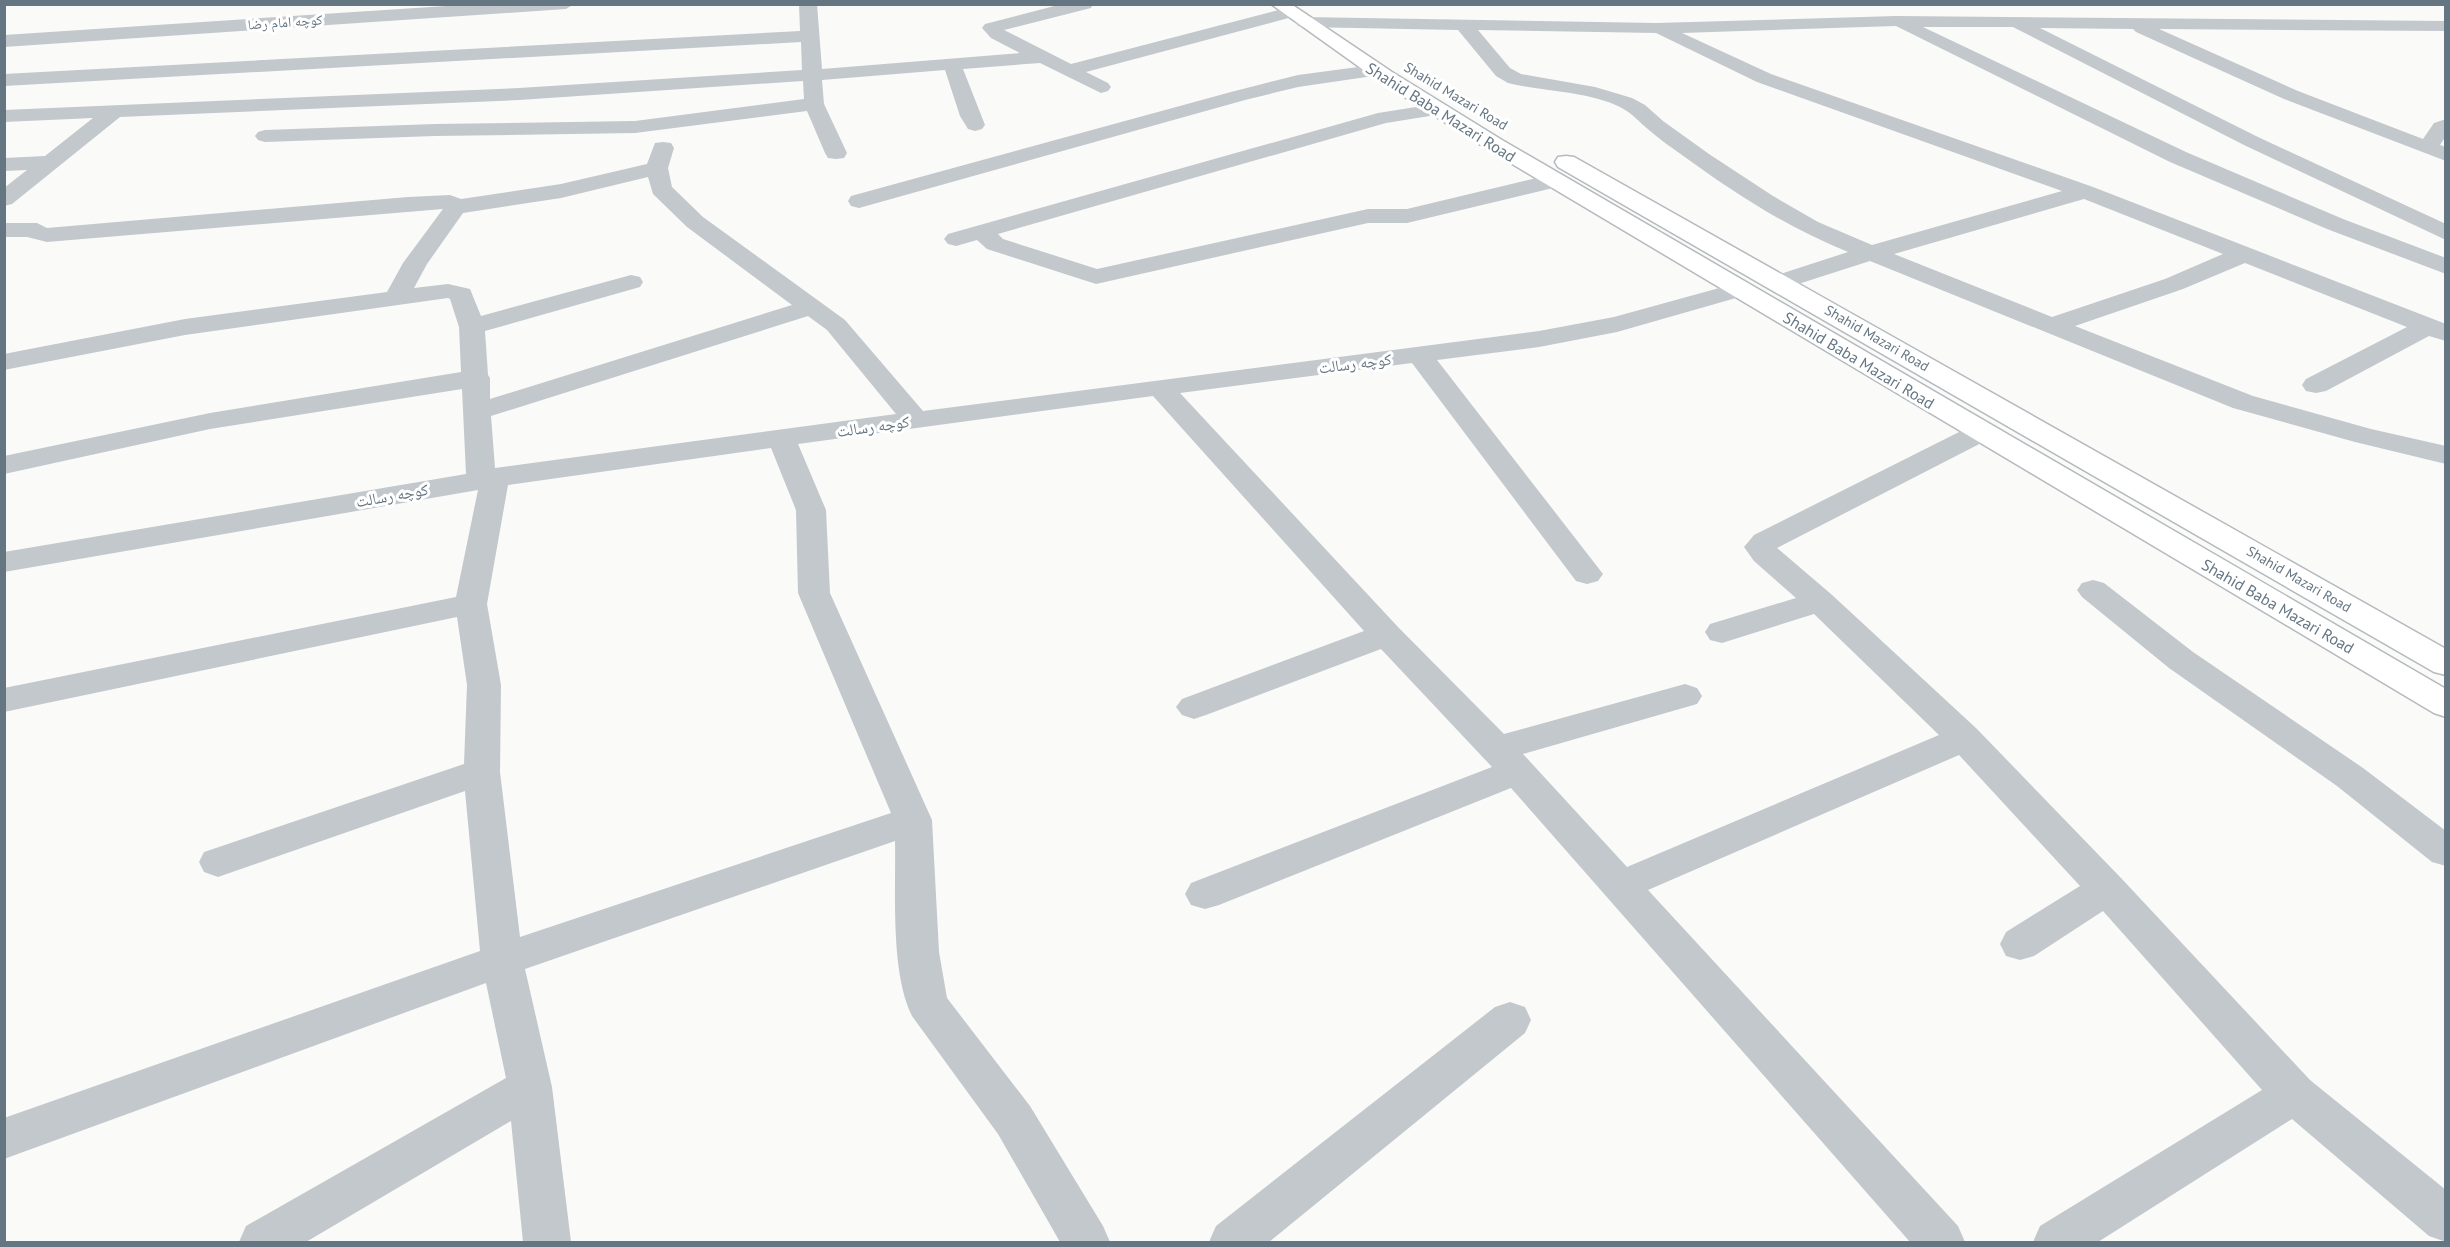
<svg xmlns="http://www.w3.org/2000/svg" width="2450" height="1247" font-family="'PT Sans','Noto Naskh Arabic',sans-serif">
	<rect width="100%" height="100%" fill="#fafaf8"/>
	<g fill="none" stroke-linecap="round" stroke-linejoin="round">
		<!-- major casing -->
		<g stroke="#b5babe" stroke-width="3">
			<path id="major" d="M1271 4H1291L1392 72 1502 140 2446 689V717L2434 713 1487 149 1379 81Z
				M1566 156 1574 157 2446 649V675L2434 672 1558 167 1555 162 1558 157Z"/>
		</g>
		<!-- minor -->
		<path fill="#c3c8cc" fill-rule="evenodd" d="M477 4H574L566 9 4 47V35Z
			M799 4H817L822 69 1020 53 991 38 982 28 985 24 1062 4H1093L1091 8 1004 30 1071 64 1290 7 1296 8 1299 12 1296 16 1086 72 1108 83 1111 87 1108 91 1101 93 1040 63 963 69 985 125 982 129 975 131 968 129 960 116 945 70 822 80 824 104 847 153 844 158 836 159 828 158 825 153 807 111 635 133 435 136 265 142 258 140 255 136 258 132 265 130 435 124 635 121 804 99 803 81 519 100 120 117 12 204 4 206V188L27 170 4 171V158L45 156 93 118 4 122V110L519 88 802 70 801 42 4 86V74L800 31Z
			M1896 16 2446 21V31L2159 29 2298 91 2423 139 2434 123 2446 119V136L2440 145 2446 147V161L2284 99 2136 32 2133 29 2040 28 2258 137 2446 224V240L2244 145 2013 27H1923L2186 152 2343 219 2446 258V274L2327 229 2170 162 1896 26 1682 33 1771 74 2093 187 2446 324V341L2429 336 2326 391 2316 393 2306 391 2302 385 2306 379 2407 327 2245 263 2183 289 2075 326 2253 396 2371 429 2446 446V464L2355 442 2233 408 1870 261 1789 287 1780 289 1771 287 1768 282 1771 277 1848 252C1788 228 1734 193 1682 155 1671 147 1659 139 1649 130 1639 122 1632 113 1620 107 1587 91 1544 92 1508 83L1496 76 1458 30 1304 27 1298 26 1295 22 1298 18 1304 17 1656 23ZM1478 30 1656 33 1757 82 2062 191 1872 245 1818 222 1773 196 1709 154 1663 121 1645 105 1632 98 1595 87 1521 74 1510 68ZM2084 199 2223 254 2165 279 2052 317 1894 254Z
			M1373 65 1380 67 1383 71 1380 75 1298 87 1245 100 859 208 851 206 848 201 851 196 1231 92 1298 75Z
			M1435 104 1442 106 1445 110 1442 114 1386 123 998 234 1003 239 1097 269 1368 209H1407L1553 174 1561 176 1564 181 1561 186 1407 223H1368L1096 284 987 249 977 240 956 246 948 244 944 239 948 234 1378 113Z
			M663 142 671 143 674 148 668 168 672 187 703 217 845 320 923 411 1539 331 1614 317 1741 282 1750 284 1753 289 1750 294 1617 332 1539 347 1437 360 1603 574 1598 581 1587 584 1576 581 1412 363 1180 393 1398 627 1504 734 1685 684 1697 688 1702 696 1697 704 1523 754 1627 867 1939 735 1814 614 1722 643 1710 640 1705 632 1710 624 1796 598 1754 561 1744 547 1754 535 1971 426 1981 424 1991 426 1995 432 1991 438 1777 548 1831 594 1977 729 2121 878 2310 1080 2446 1190V1242L2429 1236 2292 1119 2098 1242H2033L2040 1226 2262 1090 2103 911 2034 956 2020 960 2006 956 2000 944 2006 932 2080 886 1959 755 1648 890 1958 1226 1965 1242H1910L1511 788 1219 905 1205 909 1191 905 1185 894 1191 883 1492 767 1381 649 1206 715 1194 719 1182 715 1176 707 1182 699 1364 631 1153 396 798 444 826 510 830 593 932 820 939 952 947 998 1030 1106 1103 1226 1110 1242H1060L998 1134 912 1016C890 972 896 891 895 841L525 969 552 1087 571 1242H523L511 1121 306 1242H239L246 1226 506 1078 486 983 4 1159V1118L480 951 465 791 218 877 204 872 199 862 204 852 464 764 467 685 457 617 4 712V688L456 597 478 490 4 572V552L466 474 462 389 210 429 4 474V456L210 413 461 372 459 327 450 299 448 298 185 335 4 370V354L185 319 387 292 403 263 443 209 47 242 27 237H4V223H37L47 228 408 197 450 195 461 199 561 184 647 164 655 143ZM648 177 653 194 687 227 792 305 490 399V378L488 375 485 331 640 287 643 282 640 277 631 275 481 316 470 289 448 284 414 288 427 264 463 213 561 198ZM808 316 827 330 896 414 495 468 491 416ZM771 448 796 510 798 593 891 813 520 937 500 772 501 685 487 604 508 485Z
			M2093 580 2104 583 2193 652 2363 768 2446 831V866L2432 862 2337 786 2169 668 2082 597 2077 590 2082 583Z
			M1510 1002 1525 1007 1531 1020 1525 1033 1269 1242H1209L1216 1226 1495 1007Z"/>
		<!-- major -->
		<use href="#major" fill="#fff" fill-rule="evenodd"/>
	</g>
	<g text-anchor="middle" stroke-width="6" stroke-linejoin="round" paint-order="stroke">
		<!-- far-street labels -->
		<g font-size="14" fill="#657683" stroke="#fff">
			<text transform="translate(285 22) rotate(-4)" y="5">کوچه امام رضا</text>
			<text transform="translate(1456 96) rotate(31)" y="5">Shahid Mazari Road</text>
			<text transform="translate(1877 338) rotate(30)" y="5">Shahid Mazari Road</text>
			<text transform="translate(2299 579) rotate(30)" y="5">Shahid Mazari Road</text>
		</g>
		<!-- street labels -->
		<g font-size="16" fill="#657683" stroke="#fff">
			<text transform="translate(1441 112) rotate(32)" y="6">Shahid Baba Mazari Road</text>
			<text transform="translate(1859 360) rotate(31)" y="6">Shahid Baba Mazari Road</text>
			<text transform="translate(1355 363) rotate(-7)" y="6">کوچه رسالت</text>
			<text transform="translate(873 426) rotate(-8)" y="6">کوچه رسالت</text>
			<text transform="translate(392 495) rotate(-10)" y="6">کوچه رسالت</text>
			<text transform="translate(2278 606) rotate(30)" y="6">Shahid Baba Mazari Road</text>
		</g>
	</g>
	<!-- border -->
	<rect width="2450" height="1247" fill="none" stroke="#657683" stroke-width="12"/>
</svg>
